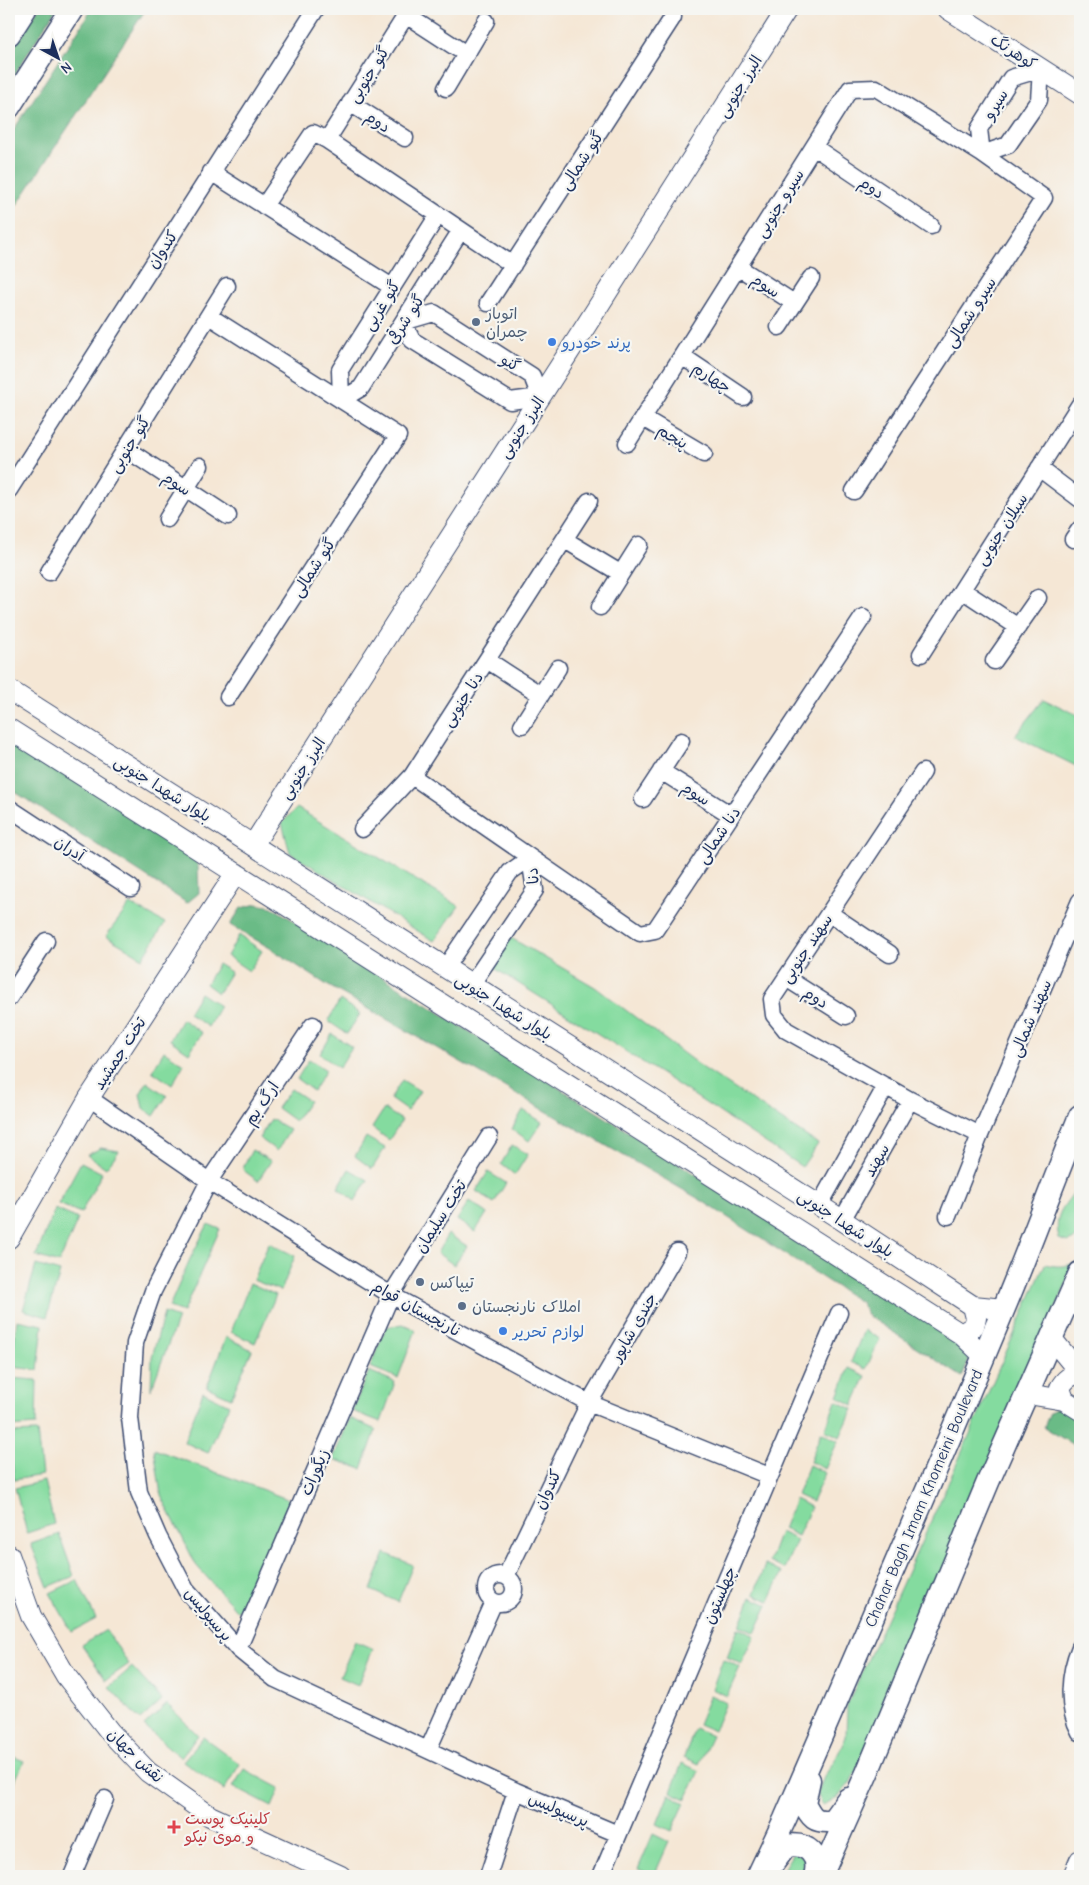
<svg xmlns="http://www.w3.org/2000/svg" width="1089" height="1885" font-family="'Comic Neue','Playpen Sans Arabic',sans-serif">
	<rect width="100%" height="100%" fill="#f6f6f2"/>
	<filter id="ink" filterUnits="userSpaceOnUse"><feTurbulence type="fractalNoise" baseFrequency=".02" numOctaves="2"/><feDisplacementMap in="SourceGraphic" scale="10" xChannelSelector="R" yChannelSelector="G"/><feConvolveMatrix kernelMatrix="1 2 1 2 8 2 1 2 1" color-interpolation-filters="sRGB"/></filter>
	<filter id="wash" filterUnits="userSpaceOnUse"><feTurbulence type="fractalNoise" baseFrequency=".0096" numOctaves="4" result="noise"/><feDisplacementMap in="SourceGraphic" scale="20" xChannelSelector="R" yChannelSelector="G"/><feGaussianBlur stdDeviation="1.12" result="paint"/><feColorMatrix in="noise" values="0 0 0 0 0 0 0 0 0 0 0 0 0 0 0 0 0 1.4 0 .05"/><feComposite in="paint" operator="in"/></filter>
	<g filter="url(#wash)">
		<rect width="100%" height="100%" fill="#f5e7d5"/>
		<!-- green -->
		<path fill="#84db9f" stroke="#50857e" d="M1044 699 1080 716V768L1015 736Z
			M297 808 459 906 434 941 290 853 282 823Z
			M130 904 165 923 143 958 106 936Z
			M239 935 262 951 249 971 227 956Z
			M511 938 595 987 703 1068 818 1144 802 1167 666 1077 491 966Z
			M218 964 231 972 218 993 206 984Z
			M200 993 220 1006 208 1027 188 1013Z
			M340 1000 360 1014 347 1034 328 1021Z
			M182 1019 202 1033 189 1053 170 1040Z
			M332 1034 352 1047 339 1068 320 1054Z
			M164 1051 184 1064 172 1085 152 1071Z
			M309 1059 326 1070 313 1091 297 1079Z
			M402 1080 420 1091 407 1111 390 1099Z
			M147 1082 167 1096 154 1116 143 1108 140 1094Z
			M291 1089 309 1101 295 1121 277 1108Z
			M384 1109 402 1120 389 1140 372 1128Z
			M523 1110 542 1122 529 1141 512 1129Z
			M271 1119 290 1130 277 1151 259 1138Z
			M366 1137 385 1148 372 1169 355 1156Z
			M512 1145 528 1154 515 1175 501 1164Z
			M101 1148 119 1151 106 1168 87 1155Z
			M252 1150 271 1161 258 1181 243 1170 245 1163Z
			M81 1162 102 1173 81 1213 58 1204Z
			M349 1169 368 1180 355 1201 338 1188Z
			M488 1172 506 1183 494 1203 476 1191Z
			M1080 1181V1234L1077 1238 1067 1242 1059 1239C1052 1209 1069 1205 1080 1181Z
			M469 1201 487 1213 475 1232 457 1220Z
			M55 1209 78 1219 59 1263 36 1256Z
			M208 1224 220 1229 183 1312 169 1307 190 1259Z
			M448 1234 467 1246 454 1265 437 1253Z
			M269 1243 295 1256 281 1291 253 1280Z
			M1075 1263 892 1697 850 1783 837 1798 823 1805 817 1794 824 1777 836 1758 846 1737 847 1705 946 1488 1045 1264C1056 1267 1064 1267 1075 1263Z
			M36 1265 60 1272 47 1317 23 1310Z
			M250 1283 276 1295 255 1343 231 1332Z
			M164 1313 178 1318 151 1390 152 1357Z
			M17 1320 43 1325 38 1370 11 1367Z
			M403 1324 416 1330 398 1378 370 1367 386 1327Z
			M864 1330 880 1339 866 1369 851 1362Z
			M226 1337 252 1350 231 1398 207 1387Z
			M849 1368 866 1376 853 1405 838 1397Z
			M369 1371 395 1382 381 1422 352 1411Z
			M9 1378 37 1380 36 1425 9 1427Z
			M203 1392 229 1405 208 1453 184 1442Z
			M836 1401 853 1409 840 1437 825 1430Z
			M350 1418 376 1430 362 1469 333 1459Z
			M37 1432 42 1475 14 1480 9 1433Z
			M821 1432 838 1441 825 1469 810 1462Z
			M154 1449 290 1500 238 1612 196 1565 161 1495Z
			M809 1465 825 1473 812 1502 797 1495Z
			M44 1481 54 1524 27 1533 15 1488Z
			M795 1499 811 1507 798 1536 783 1529Z
			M780 1532 797 1540 784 1569 769 1562Z
			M59 1534 74 1576 48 1587 31 1544Z
			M385 1553 413 1565 398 1602 371 1590Z
			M765 1565 782 1573 769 1601 754 1594Z
			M77 1580 96 1619 72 1632 50 1593Z
			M751 1597 768 1605 755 1633 740 1626Z
			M738 1628 755 1636 742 1664 727 1657Z
			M106 1630 129 1664 106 1680 82 1645Z
			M355 1641 373 1649 358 1685 340 1677Z
			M723 1659 740 1667 727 1696 712 1689Z
			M132 1667 162 1700 140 1720 109 1687Z
			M710 1695 726 1703 714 1731 698 1724Z
			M167 1704 198 1735 181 1758 144 1726Z
			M695 1728 712 1736 699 1764 684 1757Z
			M203 1737 240 1764 224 1790 183 1761Z
			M9 1755 24 1761 9 1794Z
			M682 1763 699 1771 686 1799 671 1792Z
			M244 1769 280 1788 272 1807 233 1787Z
			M669 1794 685 1803 672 1831 657 1824Z
			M653 1834 669 1842 654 1876 638 1869Z
			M795 1850 809 1864 805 1876H781L785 1866Z"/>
		<!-- forest -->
		<path fill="#6bbb86" stroke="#437572" d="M38 9H56L9 83V55Z
			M92 9H146L9 217V137Z
			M9 733 188 846 198 866 199 893 187 903 9 788Z
			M257 904 272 907 963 1343 970 1357 962 1377 867 1315 862 1303 699 1199 327 985 270 948 230 925 241 908Z
			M1057 1408 1080 1415V1449L1044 1427 1050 1412Z"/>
	</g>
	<g filter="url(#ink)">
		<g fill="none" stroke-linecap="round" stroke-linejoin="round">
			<!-- minor casing -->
			<g stroke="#3c4b70" stroke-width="19">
				<path id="minor" d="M406 15 466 54
					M1041 69 1039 100 1008 145 982 154 979 129 1011 78Z
					M446 88 486 21
					M350 103 405 138
					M327 140 410 9
					M814 147 931 226
					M211 172 392 287
					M264 206 313 133 327 140 513 265
					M438 215 340 370 341 400 361 388 461 230
					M738 267 794 303
					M488 303 673 17
					M434 313 532 376 540 397 510 401 412 340 403 322Z
					M209 316 398 436 228 697
					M779 327 811 278
					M682 356 743 397
					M643 418 704 454
					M627 443 850 89 876 88 982 154 1044 198 854 491
					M126 449 228 516
					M1039 468 1080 499
					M9 490 316 9
					M589 501 412 776 640 933 655 930 863 617
					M167 519 200 466
					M1073 539 1080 529
					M565 540 620 573
					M49 572 227 286
					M962 590 1018 627
					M600 607 639 545
					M921 654 1080 404
					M487 660 541 695
					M994 661 1038 598
					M522 725 558 668
					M661 771 731 815
					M923 772 772 999 774 1015 786 1030 910 1100 980 1135
					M643 799 681 741
					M9 808 131 888
					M362 829 412 776
					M829 913 890 954
					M445 968 510 872 530 858 535 890 471 985
					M786 978 846 1016
					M9 998 46 941
					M313 1025 209 1181 153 1291 135 1343 130 1418 139 1492 158 1536 186 1590 238 1649 275 1679 516 1791 618 1834
					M89 1098 209 1181 391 1295 589 1403 769 1476
					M819 1206 886 1086
					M948 1216 980 1135 1080 901
					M842 1220 910 1100
					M486 1589a14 14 0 1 1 28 0a14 14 0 1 1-28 0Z
					M506 1576 589 1403 677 1252
					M1080 1647C1069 1673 1066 1707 1080 1732
					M238 1649 391 1295 489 1137
					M428 1750 494 1602
					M72 1876 105 1799
					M488 1876 516 1791
					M601 1876 839 1313"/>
			</g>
			<!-- tertiary casing -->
			<g stroke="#3c4b70" stroke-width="22">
				<path id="tertiary" d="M948 9 1080 94
					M9 690 842 1220 973 1306 1004 1309
					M9 729 961 1334 984 1356
					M253 845 587 324 787 9
					M9 1238 89 1098 236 873
					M961 1334 974 1326 976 1318 973 1306
					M1052 1339 1080 1373
					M1028 1394 1064 1400 1080 1410
					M1064 1400 1060 1388C1064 1380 1071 1374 1080 1374
					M9 1555 31 1616 66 1676 110 1732 148 1772 210 1816 341 1876
					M1073 1876 1080 1860"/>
			</g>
			<!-- secondary casing -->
			<g stroke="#3c4b70" stroke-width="25">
				<path id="secondary" d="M9 34 25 9
					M9 107 72 9
					M809 1780 804 1803C812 1818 814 1822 832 1821L848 1799
					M771 1866 786 1846C807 1842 821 1855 815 1876
					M758 1876 785 1819C859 1649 933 1479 1004 1308 1031 1244 1054 1180 1080 1116
					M821 1876 867 1773 988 1482 1080 1273"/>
			</g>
			<!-- minor -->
			<use href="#minor" stroke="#fff" stroke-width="16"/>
			<!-- tertiary -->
			<use href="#tertiary" stroke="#fff" stroke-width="20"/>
			<!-- secondary -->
			<use href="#secondary" stroke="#fff" stroke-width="22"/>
		</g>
	</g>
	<!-- markers -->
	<g fill="#5c6f8a" stroke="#f6f6f2" stroke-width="2">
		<circle cx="476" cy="322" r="5"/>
		<circle cx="420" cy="1282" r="5"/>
		<circle cx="462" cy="1306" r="5"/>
	</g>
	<g fill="#3f7fe0" stroke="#f6f6f2" stroke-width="2">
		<circle cx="552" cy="342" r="5"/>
		<circle cx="503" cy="1331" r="5"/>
	</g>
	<path fill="#e0444e" stroke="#f6f6f2" stroke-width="2" d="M171.5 1819.5h5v5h5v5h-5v5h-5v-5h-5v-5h5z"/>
	<g text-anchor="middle" stroke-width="4.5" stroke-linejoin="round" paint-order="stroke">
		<!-- street labels -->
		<g font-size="16" fill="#1b2f5e" stroke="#f6f6f2">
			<text transform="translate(1014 51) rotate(33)" y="6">کوهرنگ</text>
			<text transform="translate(368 74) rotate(-58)" y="6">گنو جنوبی</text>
			<text transform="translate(739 86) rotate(-58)" y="6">البرز جنوبی</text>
			<text transform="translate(995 104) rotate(-58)" y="6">سیرو</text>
			<text transform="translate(378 121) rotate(33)" y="6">دوم</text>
			<text transform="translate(581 160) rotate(-57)" y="6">گنو شمالی</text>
			<text transform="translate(872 187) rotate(34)" y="6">دوم</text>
			<text transform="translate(779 203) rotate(-58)" y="6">سیرو جنوبی</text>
			<text transform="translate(162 249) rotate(-57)" y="6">کندوان</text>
			<text transform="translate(766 285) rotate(33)" y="6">سوم</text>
			<text transform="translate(381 305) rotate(-58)" y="6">گنو غربی</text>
			<text transform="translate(970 312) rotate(-57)" y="6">سیرو شمالی</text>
			<text transform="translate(405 319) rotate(-57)" y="6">گنو شرقی</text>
			<text transform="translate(511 362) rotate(32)" y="6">گنو</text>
			<text transform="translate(712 377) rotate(33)" y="6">چهارم</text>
			<text transform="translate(521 427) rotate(-57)" y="6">البرز جنوبی</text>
			<text transform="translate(673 436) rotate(31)" y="6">پنجم</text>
			<text transform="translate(129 444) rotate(-58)" y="6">گنو جنوبی</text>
			<text transform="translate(177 483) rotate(33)" y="6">سوم</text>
			<text transform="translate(1001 529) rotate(-57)" y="6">سبلان جنوبی</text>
			<text transform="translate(313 567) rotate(-57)" y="6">گنو شمالی</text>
			<text transform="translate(462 699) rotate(-57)" y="6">دنا جنوبی</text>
			<text transform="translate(302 768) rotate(-57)" y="6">البرز جنوبی</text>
			<text transform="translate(163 788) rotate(32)" y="6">بلوار شهدا جنوبی</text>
			<text transform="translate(696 793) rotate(32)" y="6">سوم</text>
			<text transform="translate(718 835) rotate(-56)" y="6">دنا شمالی</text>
			<text transform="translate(70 848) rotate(33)" y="6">آدران</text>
			<text transform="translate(532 876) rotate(-96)" y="6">دنا</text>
			<text transform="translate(806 948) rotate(-56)" y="6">سهند جنوبی</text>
			<text transform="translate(816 997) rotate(32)" y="6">دوم</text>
			<text transform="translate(504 1006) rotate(32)" y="6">بلوار شهدا جنوبی</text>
			<text transform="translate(1030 1018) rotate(-67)" y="6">سهند شمالی</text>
			<text transform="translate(119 1053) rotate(-57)" y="6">تخت جمشید</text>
			<text transform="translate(261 1103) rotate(-56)" y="6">ارگ بم</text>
			<text transform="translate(876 1160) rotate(-60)" y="6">سهند</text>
			<text transform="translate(440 1216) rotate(-58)" y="6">تخت سلیمان</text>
			<text transform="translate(846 1223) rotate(33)" y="6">بلوار شهدا جنوبی</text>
			<text transform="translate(417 1308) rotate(29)" y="6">نارنجستان قوام</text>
			<text transform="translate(633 1327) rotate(-60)" y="6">جندی شاپور</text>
			<text transform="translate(314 1472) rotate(-67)" y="6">زیگورات</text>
			<text transform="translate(547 1489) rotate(-64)" y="6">کندوان</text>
			<text transform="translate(923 1498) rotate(-67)" y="6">Chahar Bagh Imam Khomeini Boulevard</text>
			<text transform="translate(719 1595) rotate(-67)" y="6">چهلستون</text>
			<text transform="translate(209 1614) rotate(50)" y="6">پرسپولیس</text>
			<text transform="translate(136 1755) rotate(44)" y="6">نقش جهان</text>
			<text transform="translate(559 1809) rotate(23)" y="6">پرسپولیس</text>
		</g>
		<!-- service labels -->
		<g font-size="16" fill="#4e5e75" stroke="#f6f6f2" text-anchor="start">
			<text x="486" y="319">اتوبار<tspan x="486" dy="18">چمران</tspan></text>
			<text x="430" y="1288">تیپاکس</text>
			<text x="472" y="1312">املاک نارنجستان</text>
		</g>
		<!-- shop labels -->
		<g font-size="16" fill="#366cbe" stroke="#f6f6f2" text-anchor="start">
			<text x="562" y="348">پرند خودرو</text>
			<text x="513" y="1337">لوازم تحریر</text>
		</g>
		<!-- health labels -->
		<g font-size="16" fill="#be3a42" stroke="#f6f6f2" text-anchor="start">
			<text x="185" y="1824">کلینیک پوست<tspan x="185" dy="18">و موی نیکو</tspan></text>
		</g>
	</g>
	<!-- margin -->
	<rect width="1089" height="1885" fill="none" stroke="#f6f6f2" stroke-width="30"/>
	<!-- north arrow -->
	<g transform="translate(58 58) rotate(140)" stroke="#f6f6f2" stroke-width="4" paint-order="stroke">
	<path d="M0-4L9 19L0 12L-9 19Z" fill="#1b2f5e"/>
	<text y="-8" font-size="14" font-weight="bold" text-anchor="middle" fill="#1b2f5e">N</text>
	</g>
</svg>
